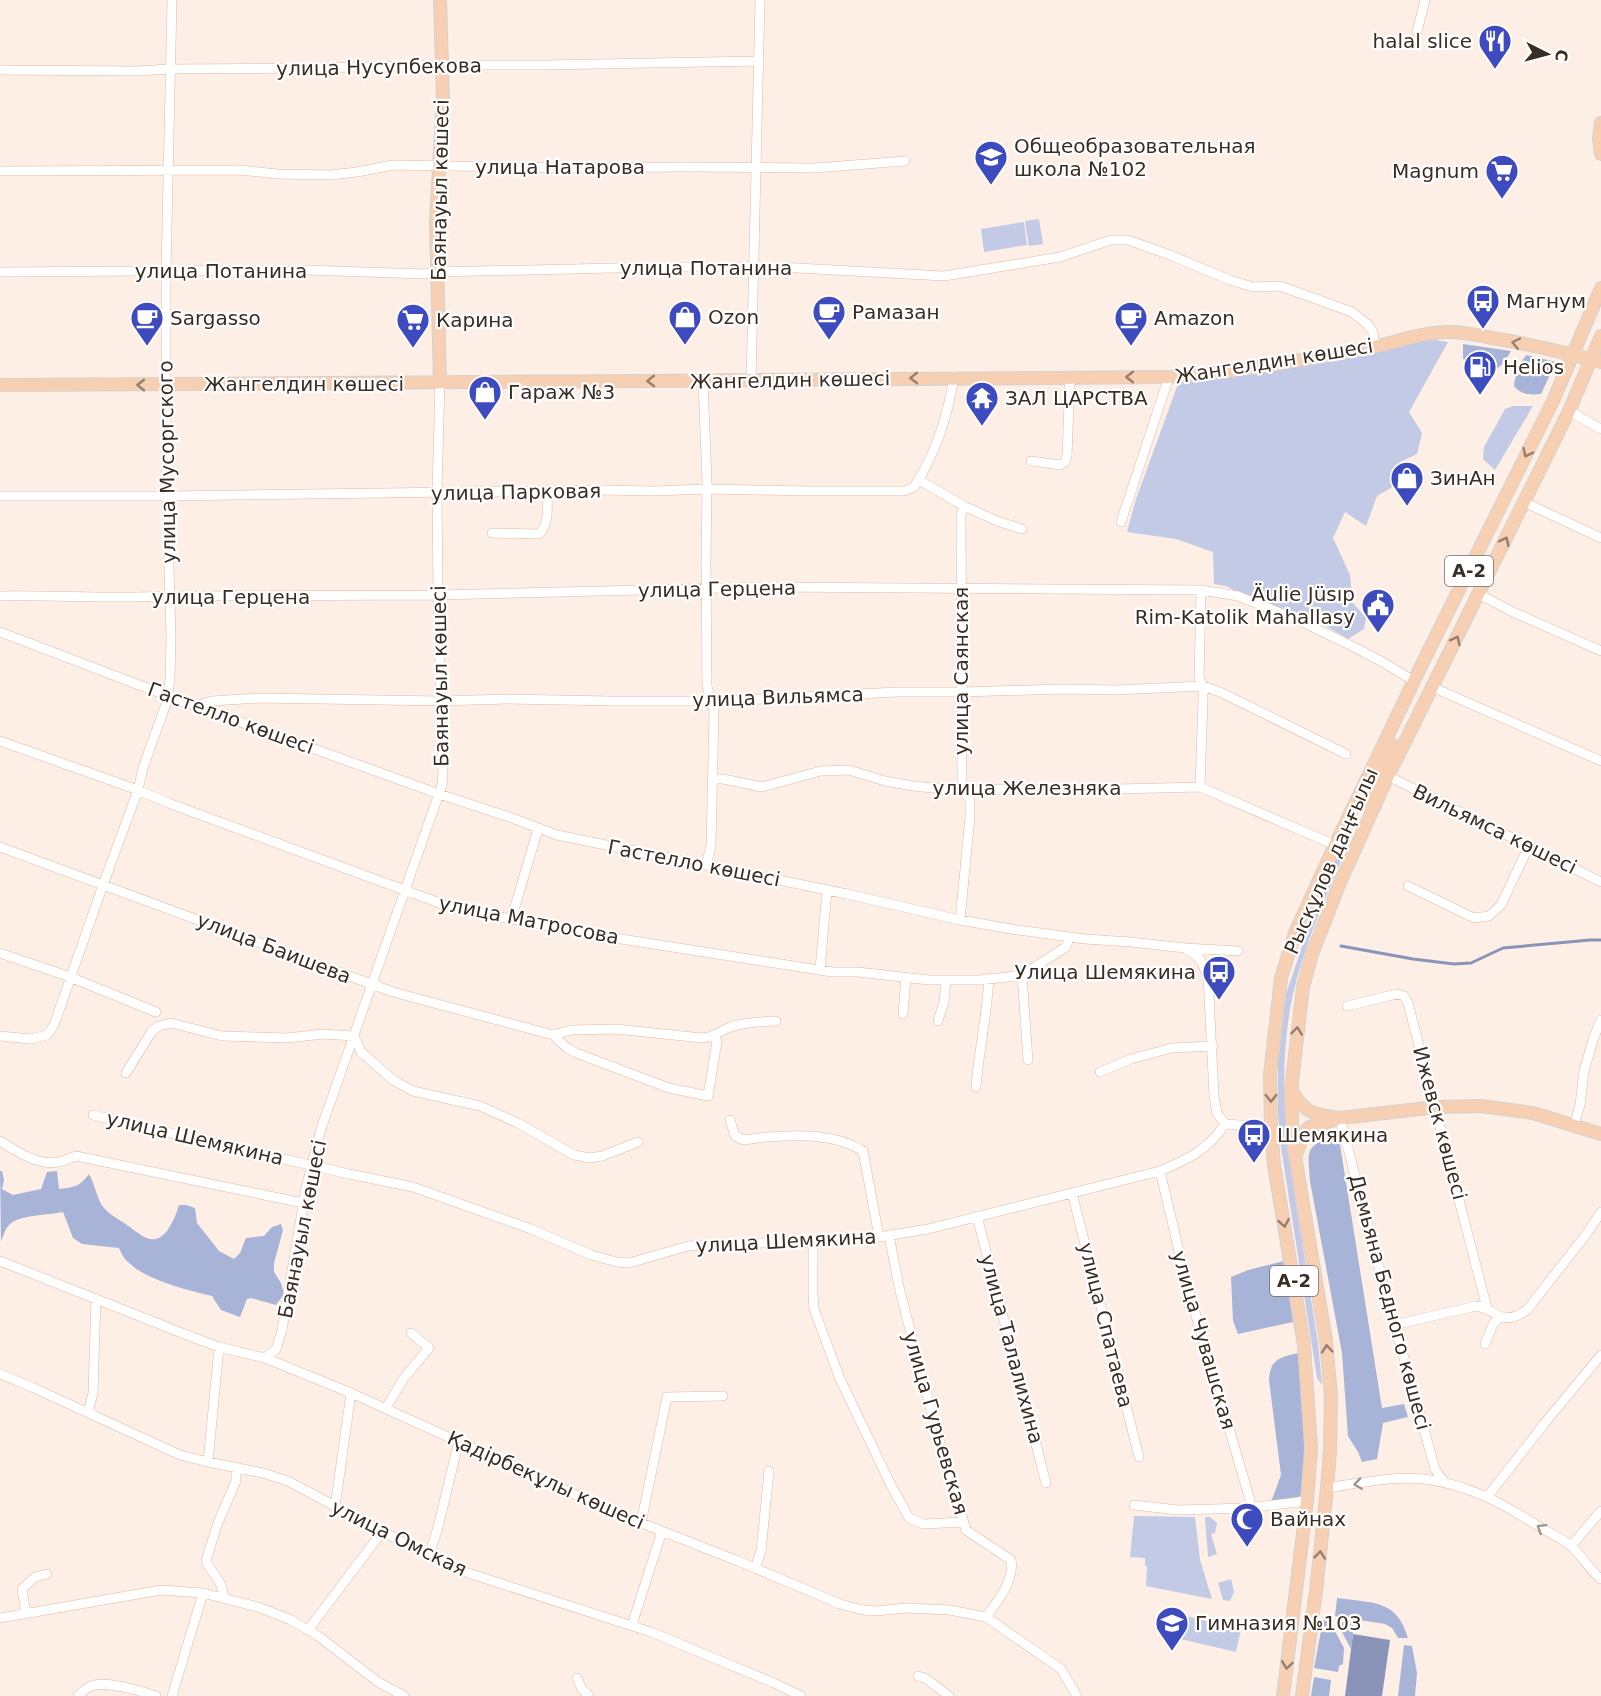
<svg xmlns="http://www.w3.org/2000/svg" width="1601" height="1696" font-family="'DejaVu Sans',sans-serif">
	<rect width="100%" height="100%" fill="#fdefe5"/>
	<!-- green -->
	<path fill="#c2cae5" d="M1039 219 1043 244 1029 246 1025 221Z
		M1024 222 1027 245 984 252 981 229Z
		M1428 339 1448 342 1409 412 1422 433 1417 454 1400 462 1399 483 1377 496 1366 526 1345 512 1333 538 1350 575 1353 603 1366 618 1364 629 1348 639 1312 618 1279 610 1261 599 1246 597 1226 586 1214 584 1213 552 1176 539 1127 532 1136 499 1178 384Z
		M1513 406H1533L1495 470 1483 459 1484 447 1505 409Z
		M1339 851 1343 856C1324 901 1304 947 1293 994 1282 1044 1283 1096 1287 1146L1318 1343 1322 1385 1317 1378 1281 1147 1278 1113V1052L1286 994 1312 917Z
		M1134 1516 1195 1517 1200 1560 1212 1599 1146 1586 1147 1566H1145V1558L1130 1557Z
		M1205 1517H1210L1217 1523 1215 1533 1211 1534 1217 1554 1208 1557Z
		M1231 1579 1234 1592 1230 1601 1223 1600 1218 1583Z
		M1181 1615 1241 1629 1236 1652 1176 1638Z"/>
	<!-- forest -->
	<path fill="#a8b3d8" d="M1463 344 1511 351C1498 374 1491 375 1466 366L1463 358Z
		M1526 355 1556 362 1541 394C1529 395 1521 395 1514 386 1515 374 1519 365 1526 355Z
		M1338 1132 1382 1408 1404 1404 1408 1417 1383 1423 1377 1459 1362 1462 1358 1452 1348 1436 1342 1353 1310 1181C1307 1145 1306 1149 1338 1132Z
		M0 1171H2L4 1180 2 1189 13 1195 41 1189 47 1172 57 1171 59 1189C75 1187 79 1187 89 1174 95 1184 97 1200 104 1208 110 1215 120 1220 127 1225 141 1235 153 1248 167 1231 173 1222 176 1215 179 1205H186L195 1208 197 1223 219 1251 234 1259 240 1253 246 1238 264 1236 272 1227 281 1224 283 1230 274 1263V1272L281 1283 284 1294 276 1305 251 1298 247 1299 240 1317 221 1310 212 1296C187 1290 144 1280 126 1260 123 1257 121 1252 119 1248L82 1244 73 1238 63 1212C48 1215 20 1215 10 1224 5 1229 3 1236 1 1242Z
		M1284 1261 1293 1322 1238 1334 1233 1321 1231 1277 1248 1270Z
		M1299 1353C1303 1401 1310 1449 1302 1496L1271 1502 1281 1475 1269 1380C1270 1359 1280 1357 1299 1353Z
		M1337 1598C1372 1603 1397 1599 1408 1638H1398L1392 1628 1385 1624 1335 1616Z
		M1323 1620 1330 1622 1344 1648 1343 1664 1339 1666 1338 1672 1314 1668Z
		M1336 1621 1354 1624 1351 1649Z
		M1404 1645 1412 1646 1417 1673 1415 1696H1398Z
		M1314 1677 1331 1680 1329 1696H1311Z"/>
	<!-- water -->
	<path fill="#8a94b8" d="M1353 1634 1390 1640 1382 1696H1345Z"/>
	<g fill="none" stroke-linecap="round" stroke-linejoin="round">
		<!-- stream -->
		<path stroke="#8a94b8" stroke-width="3" d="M1341 946 1413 959 1454 964 1471 963 1503 948 1590 940H1601"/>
		<!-- minor casing -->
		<g stroke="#dcbba4" stroke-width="10">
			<path id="minor" d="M1417 32 1425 0
				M0 70 138 71 169 69 315 68 443 65H545L759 61
				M0 171 240 170 277 174 331 175 357 172 393 165 570 168 684 167 815 168 905 161
				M0 272 306 270 424 274 437 272 657 267H779L944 276 1060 257 1111 240H1128L1170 255 1230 280 1253 287 1280 286 1352 312 1367 324 1373 332 1375 346
				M703 381 707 482 706 565 707 686 714 711 711 846 706 865
				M751 381 760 0
				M1569 411 1601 429
				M1031 461 1060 465 1065 462 1067 456 1070 377
				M919 480 964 506 961 514 962 791 970 800V817L960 920
				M0 496H168L600 490 655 491 707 489 807 491H905L914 487C935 455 948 414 954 377
				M1524 502 1601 538
				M964 506 997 521 1022 529
				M1121 522 1169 377
				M492 533 539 534C550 525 547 504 547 491
				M1479 594 1513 612 1601 651
				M0 596C56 595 113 599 169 596L438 595 768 587 1201 590 1238 596 1298 620 1358 649 1386 664 1414 681
				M0 632 168 696 439 794 512 818 557 835 847 894 960 920 1011 929 1085 939 1131 942 1185 948 1200 959 1208 976 1214 1096 1217 1113 1225 1124 1271 1127
				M1432 687 1601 761
				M196 706 211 701 259 698 441 701 507 699 610 701H723L897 692H962L1063 689 1116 690 1203 686 1220 692 1346 754
				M0 741 138 790 171 804 453 908 589 934 832 972H858L929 980H979L1008 977 1022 975 1066 947 1069 938
				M1388 776 1601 882
				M712 779H723L762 787 821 771 849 770 885 781 913 786 962 791 991 789 1076 790 1200 787 1335 845
				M1200 787 1203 700V686L1199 678 1201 590
				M0 847 393 992 553 1035 567 1048 576 1053 669 1088 708 1096 717 1041 713 1037
				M1408 886 1474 918 1489 916 1501 905 1529 846
				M511 920 538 829
				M1185 948 1238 951
				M0 953 70 977 156 1012
				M820 970 827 890
				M1022 975 1028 1060
				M1347 1006 1397 994 1404 996 1408 1003 1487 1308
				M903 1014 906 977
				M938 1021 944 1002 946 980
				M553 1035 571 1030 616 1029 702 1038C714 1037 717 1033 728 1028 744 1022 759 1022 776 1021
				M0 1036 30 1039 47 1035 54 1025 103 885 138 790 143 768 166 704 170 680 171 637 166 462V272L172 0
				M1100 1072 1131 1059 1172 1048 1213 1046
				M126 1073 152 1031 159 1026 171 1023 222 1036 287 1038 323 1034 354 1036 361 1052 393 1080 413 1091 480 1106 518 1123 574 1155 590 1158 602 1156 638 1142
				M976 1087C979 1050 987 1015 989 978
				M93 1115 349 1174 413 1187 531 1229 591 1255 617 1262 629 1263 688 1246 740 1243H809L879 1237 928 1229 1160 1171C1188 1159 1208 1150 1225 1124
				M1340 1118 1394 1325 1412 1385 1435 1469 1445 1483
				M730 1120 735 1136C738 1137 741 1139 744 1140 747 1140 762 1137 767 1137 799 1135 834 1133 863 1151L879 1237
				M1574 1125 1580 1105 1584 1071 1593 1040 1601 1020
				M0 1141C16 1151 38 1166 58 1162 64 1161 70 1158 76 1156L303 1203
				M1160 1171 1187 1285 1250 1500V1508
				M1072 1193 1139 1457
				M977 1216 1046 1483
				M889 1235 899 1287 935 1426 966 1530 1011 1560C1015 1580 997 1602 986 1617
				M813 1243V1294L814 1309 840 1379 890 1483 909 1518 923 1524 964 1522
				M0 1261 192 1337 219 1347 265 1358 351 1393 616 1513 738 1561 840 1604 863 1610 876 1611 906 1608 950 1610 986 1617 1061 1669 1077 1696
				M1394 1325 1476 1306C1500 1310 1499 1328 1527 1310L1588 1232 1601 1212
				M1485 1344 1493 1324 1500 1317
				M265 1358 276 1349 282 1330 306 1188 321 1129 442 785 443 773 438 595 437 493 440 382
				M0 1374 34 1388 180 1455 208 1462 263 1473 288 1481 410 1546 468 1573 651 1632 774 1683 801 1696
				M386 1408 404 1378 429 1348 411 1333
				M88 1413 93 1393 96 1298
				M208 1462 219 1347
				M1327 1488C1359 1483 1392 1476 1424 1479 1467 1484 1502 1503 1538 1526 1548 1532 1560 1538 1570 1545 1582 1555 1589 1570 1601 1579
				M1488 1496 1544 1424 1601 1355
				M1134 1505 1178 1510 1247 1508 1307 1501
				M335 1507 351 1393
				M641 1523 667 1397 723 1396
				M1571 1546 1601 1511
				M429 1555 437 1531 459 1441
				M755 1568 761 1551 769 1471
				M223 1598C223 1580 213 1576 206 1561L217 1525 236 1481V1467
				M26 1614 22 1589 35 1577 47 1574
				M0 1618 161 1590 203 1593 258 1607 289 1619 317 1635 378 1682 404 1696
				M632 1625 662 1531
				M308 1630 382 1532
				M918 1676 925 1678 949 1696
				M577 1678 582 1689 589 1696
				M78 1696C81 1693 85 1689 89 1687 104 1679 140 1691 156 1696
				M172 1696 203 1593"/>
		</g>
		<!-- major casing -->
		<g stroke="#d4d1cf" stroke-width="14">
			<path id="major" d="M1601 123 1599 139 1601 154
				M440 382 436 223 443 98 440 0
				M0 385C390 385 779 378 1169 377 1234 373 1299 360 1364 349 1392 344 1420 332 1449 332 1465 332 1482 336 1498 339 1533 345 1567 353 1601 362
				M1375 806 1368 800V797L1391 747V744L1385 741
				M1292 1091C1304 1111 1311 1114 1333 1117
				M1297 1152 1303 1134 1309 1127 1317 1125 1340 1118 1436 1107 1481 1106 1533 1113 1601 1134
				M1283 1696 1307 1501 1311 1448 1304 1345 1274 1165 1271 1127 1270 1075 1281 978 1295 933 1335 845 1425 658 1553 401 1601 288
				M1302 1696 1316 1591 1327 1488 1330 1451 1331 1396 1326 1341 1295 1156 1292 1124 1291 1090 1303 987 1312 954 1339 885 1388 776 1569 411 1601 336"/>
		</g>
		<!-- minor -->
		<use href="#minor" stroke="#fff" stroke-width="9"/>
		<!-- major -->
		<use href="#major" stroke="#f7d0b3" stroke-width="12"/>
	</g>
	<!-- one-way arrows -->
	<defs><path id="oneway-chevron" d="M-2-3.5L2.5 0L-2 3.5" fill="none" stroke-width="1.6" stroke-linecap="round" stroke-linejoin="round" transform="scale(1.5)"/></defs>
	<g stroke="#987e6c">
		<use href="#oneway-chevron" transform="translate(1516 343) rotate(-168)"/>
		<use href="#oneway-chevron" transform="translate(1130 377) rotate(180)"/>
		<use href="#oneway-chevron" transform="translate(914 378) rotate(179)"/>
		<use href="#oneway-chevron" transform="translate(651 381) rotate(179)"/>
		<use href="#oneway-chevron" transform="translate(141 385) rotate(180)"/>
		<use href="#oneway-chevron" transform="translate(1527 453) rotate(116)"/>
		<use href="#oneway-chevron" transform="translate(1505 541) rotate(-64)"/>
		<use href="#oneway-chevron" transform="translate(1456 640) rotate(-63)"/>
		<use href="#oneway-chevron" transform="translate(1297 1031) rotate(-84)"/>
		<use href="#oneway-chevron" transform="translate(1271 1098) rotate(90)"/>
		<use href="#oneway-chevron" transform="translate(1284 1223) rotate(80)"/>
		<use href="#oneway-chevron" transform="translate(1327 1349) rotate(-95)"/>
		<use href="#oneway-chevron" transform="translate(1320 1555) rotate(-84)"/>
		<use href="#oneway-chevron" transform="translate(1287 1665) rotate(98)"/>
	</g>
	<g stroke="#9c9692">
		<use href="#oneway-chevron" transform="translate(1358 1484) rotate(172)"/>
		<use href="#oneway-chevron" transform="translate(1541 1528) rotate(-148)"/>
	</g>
	<!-- icons -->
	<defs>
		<g id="restaurant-pin" transform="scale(1.725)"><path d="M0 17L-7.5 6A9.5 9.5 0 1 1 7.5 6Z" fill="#3d4bbe" stroke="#fff"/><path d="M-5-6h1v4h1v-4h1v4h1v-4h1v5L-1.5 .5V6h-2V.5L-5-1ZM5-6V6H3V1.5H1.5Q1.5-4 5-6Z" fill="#fff"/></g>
		<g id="school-pin" transform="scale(1.725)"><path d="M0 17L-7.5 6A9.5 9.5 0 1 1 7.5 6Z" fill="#3d4bbe" stroke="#fff"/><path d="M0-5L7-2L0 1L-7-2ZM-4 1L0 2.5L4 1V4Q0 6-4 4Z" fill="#fff"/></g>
		<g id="supermarket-pin" transform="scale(1.725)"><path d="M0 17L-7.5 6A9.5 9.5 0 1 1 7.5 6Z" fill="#3d4bbe" stroke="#fff"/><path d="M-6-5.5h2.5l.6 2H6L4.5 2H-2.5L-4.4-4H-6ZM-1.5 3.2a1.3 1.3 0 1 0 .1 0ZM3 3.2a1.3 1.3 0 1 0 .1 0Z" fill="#fff"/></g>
		<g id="bus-pin" transform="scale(1.725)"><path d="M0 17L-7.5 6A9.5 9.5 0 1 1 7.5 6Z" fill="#3d4bbe" stroke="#fff"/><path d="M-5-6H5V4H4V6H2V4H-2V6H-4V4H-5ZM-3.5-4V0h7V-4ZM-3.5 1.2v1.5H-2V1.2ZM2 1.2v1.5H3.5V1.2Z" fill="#fff"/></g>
		<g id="cafe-pin" transform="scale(1.725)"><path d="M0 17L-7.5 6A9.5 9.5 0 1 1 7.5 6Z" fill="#3d4bbe" stroke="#fff"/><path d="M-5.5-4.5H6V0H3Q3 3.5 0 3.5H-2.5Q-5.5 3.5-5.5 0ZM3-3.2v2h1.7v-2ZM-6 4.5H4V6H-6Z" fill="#fff"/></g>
		<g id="shop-pin" transform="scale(1.725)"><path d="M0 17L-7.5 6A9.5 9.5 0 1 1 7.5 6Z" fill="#3d4bbe" stroke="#fff"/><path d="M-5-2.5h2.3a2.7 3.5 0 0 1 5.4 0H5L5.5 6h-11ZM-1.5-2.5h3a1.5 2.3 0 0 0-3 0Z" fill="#fff"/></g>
		<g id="fuel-pin" transform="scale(1.725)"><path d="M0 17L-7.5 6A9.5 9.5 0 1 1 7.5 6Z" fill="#3d4bbe" stroke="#fff"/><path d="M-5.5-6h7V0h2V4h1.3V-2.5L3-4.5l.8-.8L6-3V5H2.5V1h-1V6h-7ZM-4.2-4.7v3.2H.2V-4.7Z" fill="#fff"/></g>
		<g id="temple-pin" transform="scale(1.725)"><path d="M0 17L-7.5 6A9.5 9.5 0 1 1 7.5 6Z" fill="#3d4bbe" stroke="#fff"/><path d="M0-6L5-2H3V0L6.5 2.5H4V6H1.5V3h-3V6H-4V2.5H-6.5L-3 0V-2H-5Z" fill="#fff"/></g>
		<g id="civic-pin" transform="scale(1.725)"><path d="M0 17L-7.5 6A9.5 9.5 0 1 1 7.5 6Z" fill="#3d4bbe" stroke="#fff"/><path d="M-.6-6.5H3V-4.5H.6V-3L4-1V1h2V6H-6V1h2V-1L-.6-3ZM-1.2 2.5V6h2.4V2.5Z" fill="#fff"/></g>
		<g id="mosque-pin" transform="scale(1.725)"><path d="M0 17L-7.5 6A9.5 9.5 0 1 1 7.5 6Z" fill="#3d4bbe" stroke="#fff"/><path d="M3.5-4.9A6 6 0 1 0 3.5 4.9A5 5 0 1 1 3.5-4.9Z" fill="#fff"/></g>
	</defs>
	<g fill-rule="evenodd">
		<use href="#restaurant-pin" x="1495" y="41"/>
		<use href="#school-pin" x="991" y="157"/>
		<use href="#supermarket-pin" x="1502" y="171"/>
		<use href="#bus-pin" x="1483" y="301"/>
		<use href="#cafe-pin" x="829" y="312"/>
		<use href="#shop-pin" x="685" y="317"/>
		<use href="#cafe-pin" x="147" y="318"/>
		<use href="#cafe-pin" x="1131" y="318"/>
		<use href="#supermarket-pin" x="413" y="320"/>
		<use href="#fuel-pin" x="1480" y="367"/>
		<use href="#shop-pin" x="485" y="392"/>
		<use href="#temple-pin" x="982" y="398"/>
		<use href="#shop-pin" x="1407" y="478"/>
		<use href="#civic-pin" x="1378" y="605"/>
		<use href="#bus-pin" x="1219" y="972"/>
		<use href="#bus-pin" x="1254" y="1135"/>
		<use href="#mosque-pin" x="1247" y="1519"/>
		<use href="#school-pin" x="1172" y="1623"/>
	</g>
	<g text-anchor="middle" stroke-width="4.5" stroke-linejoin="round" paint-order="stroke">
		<!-- shield labels -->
		<g fill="#fff" stroke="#756c66" stroke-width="1.5">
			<rect x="1445" y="556" width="48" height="30" rx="4.5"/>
			<rect x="1270" y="1266" width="48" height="30" rx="4.5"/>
		</g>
		<g font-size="18" font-weight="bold" fill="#3a2d24">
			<text x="1469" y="577">A-2</text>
			<text x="1294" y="1287">A-2</text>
		</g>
		<!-- poi labels -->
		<g font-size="20" fill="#3a2d24" stroke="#fff" text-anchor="start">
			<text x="1472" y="48" text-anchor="end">halal slice</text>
			<text x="1014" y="153">Общеобразовательная<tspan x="1014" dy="23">школа №102</tspan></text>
			<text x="1479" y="178" text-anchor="end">Magnum</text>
			<text x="1506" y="308">Магнум</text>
			<text x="852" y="319">Рамазан</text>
			<text x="708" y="324">Ozon</text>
			<text x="170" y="325">Sargasso</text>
			<text x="1154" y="325">Amazon</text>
			<text x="436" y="327">Карина</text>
			<text x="1503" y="374">Helios</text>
			<text x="508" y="399">Гараж №3</text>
			<text x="1005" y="405">ЗАЛ ЦАРСТВА</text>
			<text x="1430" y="485">ЗинАн</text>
			<text x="1355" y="601" text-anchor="end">Äulie Jüsıp<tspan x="1355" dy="23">Rim-Katolik Mahallasy</tspan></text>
			<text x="1196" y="979" text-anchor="end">Улица Шемякина</text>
			<text x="1277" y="1142">Шемякина</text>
			<text x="1270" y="1526">Вайнах</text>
			<text x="1195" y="1630">Гимназия №103</text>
		</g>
		<!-- street labels -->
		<g font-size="20" fill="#3a2d24" stroke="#fff">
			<text transform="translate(379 67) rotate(-1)" y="7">улица Нусупбекова</text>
			<text x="560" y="174">улица Натарова</text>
			<text transform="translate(440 190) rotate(-89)" y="7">Баянауыл көшесі</text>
			<text x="706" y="275">улица Потанина</text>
			<text x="221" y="278">улица Потанина</text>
			<text transform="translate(1274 361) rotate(-9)" y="7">Жангелдин көшесі</text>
			<text transform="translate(790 380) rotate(-1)" y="7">Жангелдин көшесі</text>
			<text x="304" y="391">Жангелдин көшесі</text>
			<text transform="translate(167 462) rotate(-91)" y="7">улица Мусоргского</text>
			<text transform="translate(516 492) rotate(-1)" y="7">улица Парковая</text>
			<text transform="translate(717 589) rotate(-1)" y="7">улица Герцена</text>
			<text x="231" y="604">улица Герцена</text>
			<text transform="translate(961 671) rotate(-90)" y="7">улица Саянская</text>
			<text transform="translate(440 676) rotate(-91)" y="7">Баянауыл көшесі</text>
			<text transform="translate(778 697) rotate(-2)" y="7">улица Вильямса</text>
			<text transform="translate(231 718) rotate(20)" y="7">Гастелло көшесі</text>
			<text x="1027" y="795">улица Железняка</text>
			<text transform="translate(1495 829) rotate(26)" y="7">Вильямса көшесі</text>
			<text transform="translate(1331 861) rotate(-66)" y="7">Рысқұлов даңғылы</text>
			<text transform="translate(694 863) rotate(11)" y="7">Гастелло көшесі</text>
			<text transform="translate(529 920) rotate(11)" y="7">улица Матросова</text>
			<text transform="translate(274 948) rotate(21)" y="7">улица Баишева</text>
			<text transform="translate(1440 1123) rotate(75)" y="7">Ижевск көшесі</text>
			<text transform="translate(195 1138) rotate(13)" y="7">улица Шемякина</text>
			<text transform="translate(302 1229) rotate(-79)" y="7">Баянауыл көшесі</text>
			<text transform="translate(786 1241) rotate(-3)" y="7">улица Шемякина</text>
			<text transform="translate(1390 1302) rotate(75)" y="7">Демьяна Бедного көшесі</text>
			<text transform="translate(1106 1325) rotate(76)" y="7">улица Спатаева</text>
			<text transform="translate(1204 1340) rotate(74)" y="7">улица Чувашская</text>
			<text transform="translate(1012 1349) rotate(75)" y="7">улица Талалихина</text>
			<text transform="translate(936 1423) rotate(74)" y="7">улица Гурьевская</text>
			<text transform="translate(546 1480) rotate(24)" y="7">Қадірбекұлы көшесі</text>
			<text transform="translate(399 1538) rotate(26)" y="7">улица Омская</text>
		</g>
	</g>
	<!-- north arrow -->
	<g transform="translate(1547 54) rotate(96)" stroke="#ffffff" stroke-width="4.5" paint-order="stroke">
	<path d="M0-4.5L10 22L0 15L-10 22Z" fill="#3a2d24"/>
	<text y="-9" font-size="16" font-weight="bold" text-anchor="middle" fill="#3a2d24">С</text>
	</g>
</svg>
